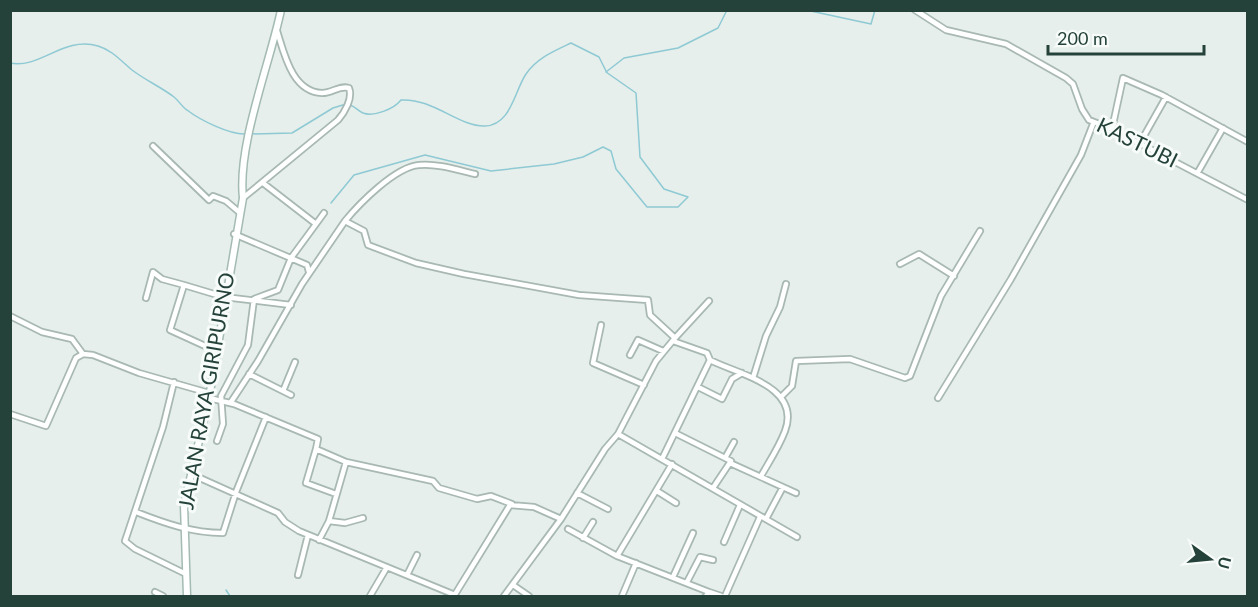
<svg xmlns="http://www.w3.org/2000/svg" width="1258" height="607" font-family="Lato,sans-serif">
	<rect width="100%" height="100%" fill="#e6efeb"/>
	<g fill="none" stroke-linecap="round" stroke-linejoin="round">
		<!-- stream -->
		<path stroke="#8ec9d4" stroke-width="1.5" d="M806 10 871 24 875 10
			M10 63C41 69 63 36 98 46 112 50 121 61 132 70 145 80 161 87 174 97 179 101 182 107 187 110 200 120 230 135 246 134
			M350 105C356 107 358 111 363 113 374 117 394 109 401 100 433 98 459 127 485 126 511 125 514 92 526 74 537 58 554 51 571 43L599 57 606 71
			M250 134 292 133 333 108 346 104
			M331 203 354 175 425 155 491 171 554 164 583 157 603 147 611 151 616 169 647 207H678L688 197 664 189 640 157 636 93 606 72 624 58 678 48 718 28 727 10
			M226 590 230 596"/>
		<!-- minor casing -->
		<g stroke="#a8b8b2" stroke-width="8">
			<path id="minor" d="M915 10 946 30 1006 44 1066 78 1073 84 1082 109 1089 120 1112 129 1248 200
				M1112 129 1123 78 1162 95 1248 142
				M1140 143 1166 97
				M153 146 209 200 213 196 226 201 239 212
				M1198 172 1223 128
				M243 198 338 120C345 112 353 98 349 88 339 85 333 93 322 93 292 92 284 53 277 31
				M345 221C359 204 395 167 419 165 436 163 458 170 475 174
				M316 224 324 213
				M234 234 307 265 309 272
				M900 264 919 254 954 276
				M146 298 153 272 162 279 184 285
				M10 316 42 332 72 339 83 354
				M601 325 593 363 644 385
				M675 338 709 301
				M216 351 170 330 184 285 224 297 291 305
				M630 355 638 340 663 351
				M710 360C737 374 802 386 785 431 779 447 769 462 761 476
				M249 374 291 395
				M753 378 766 336 780 307 786 284
				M174 382 163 427 125 541 135 549 186 574
				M698 387 722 399 732 379 742 373
				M283 391 295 362
				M781 397 792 386 796 361 850 359 905 378 910 376 941 296 980 231
				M209 398 234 404 318 439 316 449 346 462
				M938 398 1011 279 1081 155 1093 124
				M231 402 258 361 302 284 345 221 364 231 368 245 416 263 464 274 579 295 648 300 650 315 675 338 656 361 618 434
				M10 414 46 426 76 358 83 354 93 355 139 373 209 393
				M675 433 731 461 713 488
				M217 441 223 424 221 396 248 345 254 299 278 290 291 258 316 224 263 183
				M316 449 306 483 336 494
				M725 458 734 442
				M662 459 710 360 707 353 673 341
				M730 463 796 493
				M191 474 278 513 285 522 299 531 455 595
				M657 491 676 503
				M577 493 608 509
				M136 512C164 523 192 533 223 533L236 492 266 417
				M561 519 605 449 618 434 797 537
				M766 519 783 487
				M329 521 345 523 363 518
				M568 529 617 556 709 592 706 596
				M583 538 593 522
				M319 540 329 521 346 462 433 481 439 488 477 499 491 496 512 504
				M724 542 740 505
				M617 556 672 464
				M298 575 308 535
				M407 575 417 555
				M673 577 693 533
				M687 582 700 557 713 560
				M513 585 529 596
				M155 592 163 596
				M709 592 721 596
				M370 596 387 567
				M454 596 510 505 534 507 561 519 504 596
				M622 596 636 563
				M725 596 760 517"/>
		</g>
		<!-- secondary casing -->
		<g stroke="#a4bbb3" stroke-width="9">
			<path id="secondary" d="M187 596 184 505 209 398 243 198C237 146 270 63 281 10"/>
		</g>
		<!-- minor -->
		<use href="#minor" stroke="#fff" stroke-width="4.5"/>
		<!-- secondary -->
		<use href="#secondary" stroke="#fff" stroke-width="6"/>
	</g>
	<g text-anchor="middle" stroke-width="6" stroke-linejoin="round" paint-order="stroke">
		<!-- street labels -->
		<g font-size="21" fill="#24423a" stroke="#f7fbf9">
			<text transform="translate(1137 143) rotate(26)" y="7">KASTUBI</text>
			<text transform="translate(207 391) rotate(-80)" y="7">JALAN RAYA GIRIPURNO</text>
		</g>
	</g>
	<!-- border -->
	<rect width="1258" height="607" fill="none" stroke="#24423a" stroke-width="24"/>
	<!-- north arrow -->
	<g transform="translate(1210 559) rotate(105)" stroke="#f7fbf9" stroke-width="4.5" paint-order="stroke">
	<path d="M0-4.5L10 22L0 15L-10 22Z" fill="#24423a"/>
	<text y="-9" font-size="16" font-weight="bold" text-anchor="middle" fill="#24423a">U</text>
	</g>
	<!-- scale -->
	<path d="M1048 45v9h156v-9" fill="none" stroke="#24423a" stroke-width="3"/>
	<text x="1057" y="45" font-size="18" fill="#24423a" stroke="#f7fbf9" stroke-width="4.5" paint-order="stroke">200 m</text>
</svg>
